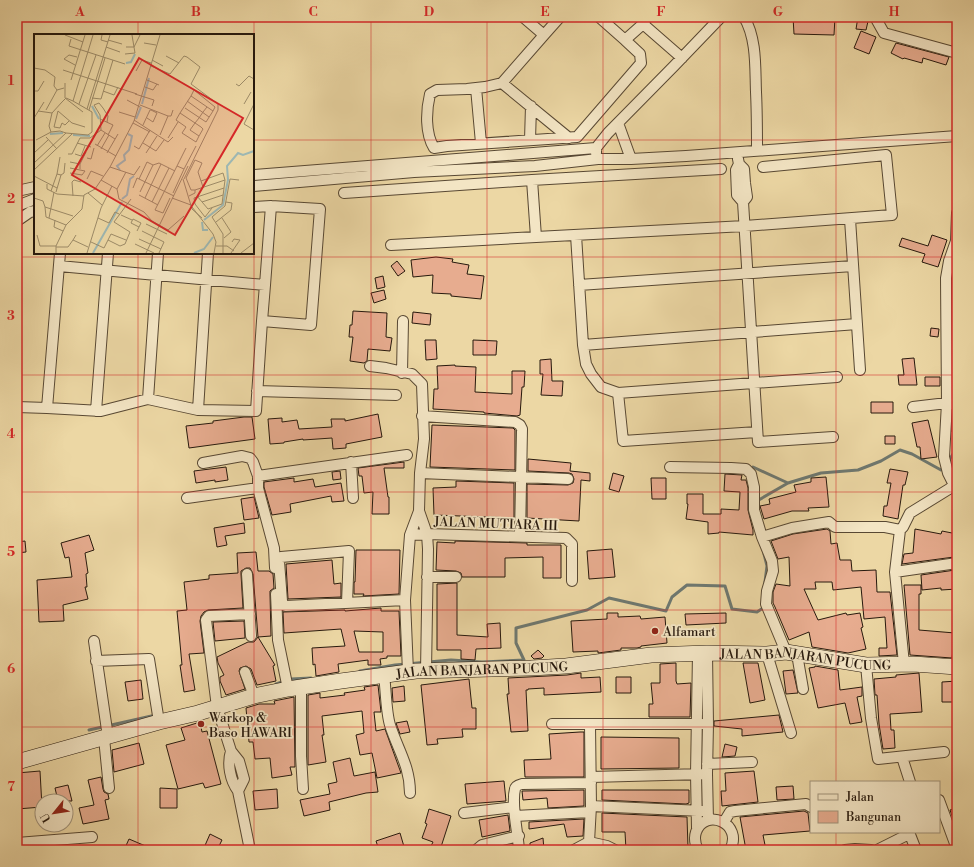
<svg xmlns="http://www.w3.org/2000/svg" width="974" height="867" font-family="'Libre Bodoni',serif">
	<rect width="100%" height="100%" fill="#ecd7a4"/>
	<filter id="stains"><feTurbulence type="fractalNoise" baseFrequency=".005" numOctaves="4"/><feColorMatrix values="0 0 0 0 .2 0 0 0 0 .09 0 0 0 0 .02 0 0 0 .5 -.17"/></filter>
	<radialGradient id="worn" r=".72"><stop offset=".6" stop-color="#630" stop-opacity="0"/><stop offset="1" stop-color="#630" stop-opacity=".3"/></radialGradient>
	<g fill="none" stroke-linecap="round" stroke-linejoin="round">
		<!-- stream -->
		<path stroke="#6e7870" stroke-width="3" d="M949 460 953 454H957
			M753 467 788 483 821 473 858 470 881 461 900 450 912 454 941 470 943 467
			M757 501 788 483
			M764 554 767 566 765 582
			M360 671 395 665 451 660 482 662 524 660 516 643V628L587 610 609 598 666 611 672 597 687 585 725 586 732 609 757 612 763 608V605
			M276 684 291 679 311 678
			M89 730 156 715"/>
	</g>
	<!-- building -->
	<path fill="#e7ac8f" stroke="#27190d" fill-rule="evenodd" d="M793 17H835L834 35 794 34Z
		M858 17H869L866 30 856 29Z
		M861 31 876 37 869 54 854 48Z
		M896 43 949 57 946 65 923 58 922 63 904 58 903 59 891 53Z
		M932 235 947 240 938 267 922 262 925 254 899 246 902 238 928 246Z
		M436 257 453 259 452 262 469 265 467 274 484 276 481 299 451 296V294L432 293 433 275 413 277 411 260Z
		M397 261 405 271 398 276 391 266Z
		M383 276 385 287 377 289 375 278Z
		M384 290 386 299 374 303 371 293Z
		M353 311 387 313 386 337 392 338 390 351 368 349 367 361 364 363 350 361 353 337H349L350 325H352Z
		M413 312 431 314 430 325 412 323Z
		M931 328 939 329 938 337 930 336Z
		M425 340H436L437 359 426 360Z
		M473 340 497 341 496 355H473Z
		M914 358 917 385H899L898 375H904L902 359Z
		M551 359 552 381H563L562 396 541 395 543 374H540V360Z
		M455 365V366L476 367 475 392 512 394V371H525L524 387H522L520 415 517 416 484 413V412L433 409 434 389H438L437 366Z
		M925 377H940V386H925Z
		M871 402H893V413H871Z
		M378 414 382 437 346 444V448L333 449 332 438 303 440V439L284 442V443L270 444 268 419 282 418V422L297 420 299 429 332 427 331 419H345V421Z
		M244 417H252L255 439 189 448 186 426 213 423V421Z
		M928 420 937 457 921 459 920 447H917L912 423Z
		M952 421 957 422V433L952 432Z
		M432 425 513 428 515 430V470L430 467Z
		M885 436H895V444H885Z
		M528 459 571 463 570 471 590 473V481L581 480 579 521 527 518V484L568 485 573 483 574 479 572 474 569 473 528 471Z
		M404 462V468H384L388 497H389V514H372L373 492 364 493 362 476H359L358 468Z
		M226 467 228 480 215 482V480L196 483 194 471Z
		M890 469 908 472 905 485H903L898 519 883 516 884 506H887L891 483H887Z
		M340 471 341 479 333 480 332 472Z
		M613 473 624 476 619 492 609 489Z
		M725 474 742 475 741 480H746L748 488V510L753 530V535L719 532V533L708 534V522L686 519 688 504H687V494H703V514H721V509L739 510 740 492 724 491Z
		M826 477 829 507 808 508 809 511H792L764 519 760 506 770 504 769 499 796 492 794 485 811 482V478Z
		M294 478V482L313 479 315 487 341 483 344 501 332 502 331 496 290 504 291 512 272 515 264 487V482Z
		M651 478H666V499H652Z
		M456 481 514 483V518L434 515 433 488 456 487Z
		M254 497 259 518 244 520 241 499Z
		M244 523 245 533 225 536 227 545 217 547 214 528Z
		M827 529 830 531 831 544 837 543 840 560H851L852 571 876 570 877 592H890L897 655 879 656V648H887L885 617 864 619 861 587 833 590 832 582H815L816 589H804L818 620 846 613 847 615 860 613 863 627 861 628 866 649 848 653 812 647 809 632 789 640 775 607 773 603V592L776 584 790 586 789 557 778 559 771 541 793 534Z
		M915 529 941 534 942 531 957 534 956 544H954V557L902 564 904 554 913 553Z
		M89 535 94 550 85 553 88 573 86 574 87 587H85L88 599 63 605 64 621 39 622 37 580 72 577 69 557 65 558 61 543Z
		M25 541 26 552 17 553V542Z
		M455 541 527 543V545H561V578H543V557L505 558V577H462L461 573 456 571 436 570 437 542 455 543Z
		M612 549 615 577 589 579 587 551Z
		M356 550H400L399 594 363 596 364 594H354V582H355Z
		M256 552 258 571H269L273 574 274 588 270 591V594L271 636 258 637 275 665 273 666 276 681 257 685 251 669 246 666 240 668 239 671 245 689 226 695 220 681V677L224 675 218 663 217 657 248 642H254L258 637 253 574 250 568H246L241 571V574L243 608 208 610 204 612 201 616 200 621 204 653 189 654 195 690 184 692 180 665H182L177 611 187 610 184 582 209 579V575L238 573 237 553Z
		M332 560 334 584 341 583V597L288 599 286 564Z
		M955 570 957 589 941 590V588L922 590 921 575Z
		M457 583V635L488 637 487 624 500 623 501 648 476 649 475 660 461 659V650H437V584Z
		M904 585H921V594H919V630L955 633 952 658 910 655Z
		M381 608V611H399L401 656H387V658L380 659 381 665H368V660L338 664 339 672 316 676 315 664 313 665 312 648 345 646 341 629 284 633 283 612 345 610V611ZM354 631 383 632V652H359Z
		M607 613H618V617L640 616 641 619 665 617 667 643 641 646V647L637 648H621V650L598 653V651L573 652 571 621 607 619Z
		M726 613V623L686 625 685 614Z
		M244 621 245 638 215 641 213 622Z
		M538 650 544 656 542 658 534 659 531 656Z
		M676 663V681L677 684 691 683 690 717H649V704H653L651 683H660V664Z
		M743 663H758L765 700 750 703Z
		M815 666 838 670 840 690 862 687V696L857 697 862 722 850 724 845 703 818 708 809 668 815 667Z
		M793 670 798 693 786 694 783 671Z
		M581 673V678L600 677 601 692 544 695V688L528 689V690H526L528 731 511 732 507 694H509L508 678 567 675Z
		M919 673 922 712 890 714 891 730H894L895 748 883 749 879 724 877 695H875L874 679 896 677V675Z
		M616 677H631V693H616Z
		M469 679 472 708H476V729H462L463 737 437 739 438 744 427 745 421 685Z
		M141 680 143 699 128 701 125 682Z
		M957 681V702H942V682Z
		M378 685 381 712H374L376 731 385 729 401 773 377 778 372 753 360 755 356 735 364 733 362 711 322 716 324 735H322L326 762 308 765V695L320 693V698L345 695 344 693 365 690 364 687Z
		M404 686 405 701 393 702 392 688Z
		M294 697 295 767H290L292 775 272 778 270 758 255 759 253 742H249L246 708 259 704H275L274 701Z
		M779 715 783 732 742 736V729L714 726V721Z
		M407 721 410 732 400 734 396 723Z
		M200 722 202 732 207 731 221 784 205 788 203 783 178 789 166 745 185 740 181 728Z
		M580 732H584V777H525L524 760 551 759 549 734Z
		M601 737 679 738V768L601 769Z
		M139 743 144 764 114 772 112 750Z
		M725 744 737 747 735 756 722 757Z
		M350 758 354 776 375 772 378 792 366 793 329 802 330 810 304 816 300 800 330 794 328 784 337 782 333 762Z
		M40 771 42 807 17 809V773Z
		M754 771 758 802 722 806 721 791H726L725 773Z
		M101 777 103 789 104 792 108 794 109 799 105 800 109 819 83 824 79 808 94 805 88 780Z
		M504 781 506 801 467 804 465 784Z
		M68 785 72 801H58L55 788Z
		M793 786 794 799 777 800 776 787Z
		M160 788 177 789V808H160Z
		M277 789 278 808 255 810 253 791Z
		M584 790V806L548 808 547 798 523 800 522 791Z
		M602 790H689V803L686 804 602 800Z
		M957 808V830L950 810Z
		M429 809 451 816 440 850H429L433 842 422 838 427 824 425 823Z
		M804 811 808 813 810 831 763 835 766 850H746L740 817Z
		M602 813 687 817 688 848 626 850 625 832H602Z
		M508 815 510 831 482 837 479 820Z
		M584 819 583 836 567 837 564 824 529 829V822Z
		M400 833 405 850H379L376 841Z
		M210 834 222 840 217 850H203Z
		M543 838 544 850H530V843Z
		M129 839 155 850H124Z"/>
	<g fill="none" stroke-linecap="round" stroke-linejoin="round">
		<!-- street casing -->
		<g stroke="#584833" stroke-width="12">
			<path id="street" d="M523 17 544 35 560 17
				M599 17 625 40 643 24 647 17
				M744 17C757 39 755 68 756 92 757 112 757 131 757 151
				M875 17 884 33 957 53
				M643 24 682 58
				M544 35 502 83 485 87 467 89 437 90 430 94C426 111 425 133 434 148L447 146 577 137 641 63 640 54 625 40
				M502 83 569 138
				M476 88 481 143
				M618 123 631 159
				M530 140 531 106
				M596 153V148L608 133 674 66 721 17
				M738 159 739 164 744 169 745 183 747 197 743 202
				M739 164 736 170 737 195 743 202 758 442 833 437
				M721 169 532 180 536 237 745 226 892 215 886 155 763 167
				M253 175 596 148
				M253 186 414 172 535 166 598 159H631L686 156 957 136
				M17 191 35 187
				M344 193 532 180
				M17 206 35 199
				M850 219 860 370
				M17 221 30 212 35 211
				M576 235 583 345 586 364 591 374 601 387 618 393 623 441 757 432
				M391 245 536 237
				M208 253 198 410 256 411 262 321 311 325 320 209 271 206
				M59 266 265 285 271 206 253 207
				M579 285 853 266
				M262 321 265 285
				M583 345 857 324
				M370 366 386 368 412 374 422 384 424 439 420 473 419 511 410 535 405 600 408 672
				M402 373 403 321
				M257 391 396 395
				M618 393 837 377
				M148 399 158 253
				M17 407 47 408 60 253
				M913 407 947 403 957 405
				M47 408 101 411 148 399 198 410
				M96 411 108 253
				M422 416 515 422 520 425 522 429 520 536
				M351 462 353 498
				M203 463 242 456 250 458 253 462 258 476V488L274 548 275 568
				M670 467 731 468 746 469 751 474 754 487V510L762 537 772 561 773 571 767 591 766 604 786 652
				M420 473 568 479
				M258 476 407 455
				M187 498 258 488
				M419 511 427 534 428 549 426 671
				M410 535 427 534 566 538 572 544V581
				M762 537 792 528 829 522 835 527H885L900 530
				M895 572 957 563
				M247 574 251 636
				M427 577H456
				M276 594 278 640 288 689
				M347 603 349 551 281 557 279 561 282 601 283 605 286 606 405 600
				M94 641 108 737
				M707 653 708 724 707 774 708 820
				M767 654 791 733
				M797 654 803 689
				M96 661 149 659 159 722
				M904 664 895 572 900 530 903 527 910 513 949 489 952 487 953 483 948 473 944 457 947 403 946 278 949 261 956 241 957 213
				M866 665 871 718 878 759 944 752
				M245 672 254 696
				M384 675C386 690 386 712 390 725 398 750 410 766 410 793
				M301 687V756L303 789
				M552 724H702
				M104 738 109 788
				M231 751C227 764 230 780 238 791L250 850
				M902 757 910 782
				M707 764 752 762
				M591 777 703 774
				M238 791 244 779 239 761 231 751 217 707 206 620 209 616 250 614
				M939 800 957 849
				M591 806 703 811
				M464 813 514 807
				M515 816 590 812
				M724 822 730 812 735 811 806 804 811 807
				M697 828 696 774 698 653
				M909 832 916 850
				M589 842 591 806 590 725
				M17 843 92 837
				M476 850 482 845 519 836
				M519 850C518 833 511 804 515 789 515 786 518 785 522 784L591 783
				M574 850 589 842 607 846 615 850
				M698 850C695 844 694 838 696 832 705 807 744 823 730 850
				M845 850 855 849 871 850
				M877 850 909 834"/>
		</g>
		<!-- secondary casing -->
		<g stroke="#27190d" stroke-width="16">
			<g id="secondary">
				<path id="s1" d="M17 762 159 722 198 713 254 696 288 689 341 681 416 671 531 668 566 666 651 655 707 653 767 654 786 652 866 665 913 664 957 667"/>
			</g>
		</g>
		<!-- street -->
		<use href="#street" stroke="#f3e5c4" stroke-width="10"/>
		<!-- secondary -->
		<use href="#secondary" stroke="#f3e5c4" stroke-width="15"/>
	</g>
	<!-- grid -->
	<path fill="none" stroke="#d62828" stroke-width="1" stroke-opacity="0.55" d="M138 17V35M254 17V850M371 17V850M487 17V850M603 17V850M720 17V850M836 17V782M17 140H35M253 140H957M138 253V850M17 257H957M17 375H957M17 492H957M17 610H957M17 727H957M836 832V850"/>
	<!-- markers -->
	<g fill="#8f2418" stroke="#f3e5c4" stroke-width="1.5">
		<circle cx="655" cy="631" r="4"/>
		<circle cx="201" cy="724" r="4"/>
	</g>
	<g text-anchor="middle" stroke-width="3.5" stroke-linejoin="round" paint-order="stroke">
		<!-- street labels -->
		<g font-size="13" fill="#27190d" stroke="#f3e5c4">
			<text transform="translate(496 523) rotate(2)" y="5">JALAN MUTIARA III</text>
			<text dy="5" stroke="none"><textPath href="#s1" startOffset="801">JALAN BANJARAN PUCUNG</textPath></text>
			<text dy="5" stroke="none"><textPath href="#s1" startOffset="476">JALAN BANJARAN PUCUNG</textPath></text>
		</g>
		<!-- poi labels -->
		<g font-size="13" fill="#27190d" stroke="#f3e5c4" text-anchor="start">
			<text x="663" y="636">Alfamart</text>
			<text x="209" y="722">Warkop &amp;<tspan x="209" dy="15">Baso HAWARI</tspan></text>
		</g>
	</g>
	<!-- overview -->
	<g transform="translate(34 34)">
		<rect width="220" height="220" fill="#ecd7a4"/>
		<path fill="none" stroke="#9db7b2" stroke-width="2" d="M92 29 97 28 101 20M108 70 115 44M58 72 65 85M102 85 107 73M16 100 29 99M39 101 56 102M86 136 83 132 91 126 90 121 95 116 98 102 94 100M88 165 93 161 96 145 100 142M170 186 189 171 194 146 193 132 204 119 209 121 220 117M168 188 169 196H174M59 219 88 168M160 219 170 215 179 203"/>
		<path fill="none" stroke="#9d8b68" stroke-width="1" d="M31 1 49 8M68 1 67 6 74 8M37 5 35 12 91 30M74 6 88 10M110 9 122 11M72 13 86 18M92 13H100L106 1M91 20 101 19 98 1M132 22 145 29M118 26 129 32M41 31 30 25 35 21 43 23M117 32 136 40 150 22 153 23 166 33 157 50 184 70V76L150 145M0 34 11 36 21 43 20 52 23 56M29 36 103 60M102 37 108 26 117 29M37 46 51 1M113 46 125 51M31 49V64L49 78M202 50 205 52 215 42 220 45M111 53 119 56 123 50M0 57H4L10 47M69 57 80 61 84 53M101 60 120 66 118 72M58 64 67 65 79 26M93 66 106 73M153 67 175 83M45 70 62 21M210 70 217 58M220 70 210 90 220 96M106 71 134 82M151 74 172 88 179 77 181 73 160 56 157 62 179 77M53 75 76 1M12 76 23 56 30 54M55 76 71 24M4 77 18 79M24 77 20 93 26 94 28 89 31 91 35 87M24 77 38 89 51 93M85 78 101 83M146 79 157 62M0 84 10 68M66 85 79 91 74 101M100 86 134 108 139 103M99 89 116 98M109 91 116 76H117L123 79 119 88 113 84M67 96 81 105M17 98 26 97 32 99M126 101 134 82H137L139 76M165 102 162 108 148 99 152 93 142 86 146 79 167 93 169 95 165 102 156 96 161 89 165 84 169 78 173 73M12 103 23 115M134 104 144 88M2 106 17 98 15 92 18 79 28 68 32 64 39 67M43 109 57 113M109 109 122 117 130 106M61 110 82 122M63 112 71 99M100 112 105 115 116 96M67 115 75 101M0 119 14 106M73 119 84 100M112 119 123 102M34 120H38L46 104H56L67 96 66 81 60 71 65 69 69 74 74 82 73 88M41 120 47 122 51 112M53 124 57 125 60 114M36 128 46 130V135M0 129 32 99 54 101 58 98V78L39 67 59 1M46 130 52 118M143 132 152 114M76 133 100 141 106 132M36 134 51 137 48 141 36 139M150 135 162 112M0 136 38 100M27 141 30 139 31 129M0 142 23 154M53 145 57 137 69 142M105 145 113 128 119 131 125 129 141 137M149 145 158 175 168 184M67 146 83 155 85 165 110 178 118 187 134 196 150 182M13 150V155L23 160 50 162M169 153 167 147 189 139 191 146 188 170 174 175M99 154 103 144 140 162M83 155 92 138M161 156H157L152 144 161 126 168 129 164 138 167 147M17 157 23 140M22 158 27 141 23 140 26 123M106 158 119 131M54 159 68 171M105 161 124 171M39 162 38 148 40 146 47 148M155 162 161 159V156L191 146M163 162 174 175M0 164 9 167 11 173 39 182M111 164 127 130M136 164 129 179 121 176 143 132 150 135 139 159M138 164 157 171M118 168 135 134M168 168 189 161M11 173 12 183 32 191M158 173 179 200 182 208 180 219M178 174 171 183 161 170 160 164 190 154M87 181 98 186M15 184 20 158M64 184 75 189 81 178 85 180M188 184 197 198 190 204M21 186 20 193 29 197M182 188 197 176 198 169 192 168M112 190 133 200M103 197 107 189 99 185 97 189 105 193M108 197 130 208 125 219M3 201 6 212H22M42 201 39 206 54 213M105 205 127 215M74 206 86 212 91 210 96 198 80 188 97 165M57 208 70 214 77 200 92 206M101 210 120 219M182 212H193L200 217M22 213H34L39 206M22 219V212L32 191 48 175 50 161 61 155 76 133 100 87 126 1M53 219 67 174 78 152M112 219 154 132M189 219V200L178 183 191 172 196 145 205 146M197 219 206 206 200 205 198 208M207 219 220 209"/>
		<path fill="#d62828" fill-opacity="0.15" stroke="#d62828" stroke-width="2" d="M105 24 209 84 141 201 38 141Z"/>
		<rect width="220" height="220" fill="none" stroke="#27190d" stroke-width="2"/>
	</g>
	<!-- margin -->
	<rect width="974" height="867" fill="none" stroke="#ecd7a4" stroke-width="44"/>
	<!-- legend -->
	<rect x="810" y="781" width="130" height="52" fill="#f3e5c4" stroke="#a1937b"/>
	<rect x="818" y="794" width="20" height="6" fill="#f3e5c4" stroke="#a1937b"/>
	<text x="846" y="801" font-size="12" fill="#27190d">Jalan</text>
	<rect x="818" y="811" width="20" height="12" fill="#e7ac8f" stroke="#a1937b"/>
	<text x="846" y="821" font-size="12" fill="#27190d">Bangunan</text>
	<!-- north arrow -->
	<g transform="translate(54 813) rotate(240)"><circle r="19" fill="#f3e5c4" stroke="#a1937b"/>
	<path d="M0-3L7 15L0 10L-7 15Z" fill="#8f2418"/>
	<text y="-6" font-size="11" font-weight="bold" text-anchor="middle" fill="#27190d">U</text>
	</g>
	<rect x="22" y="22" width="930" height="823" fill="none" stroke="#d62828" stroke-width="1.5"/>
	<g font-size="13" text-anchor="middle" font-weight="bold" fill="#d62828">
		<text x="80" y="16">A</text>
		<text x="196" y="16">B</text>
		<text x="313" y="16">C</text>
		<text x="429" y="16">D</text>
		<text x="545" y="16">E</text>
		<text x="661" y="16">F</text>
		<text x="778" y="16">G</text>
		<text x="894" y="16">H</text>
		<text x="11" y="85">1</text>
		<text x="11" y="203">2</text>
		<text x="11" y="320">3</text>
		<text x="11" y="438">4</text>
		<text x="11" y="556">5</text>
		<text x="11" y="673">6</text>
		<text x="11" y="791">7</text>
	</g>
	<rect width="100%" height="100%" filter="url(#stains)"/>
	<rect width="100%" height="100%" fill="url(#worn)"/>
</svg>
